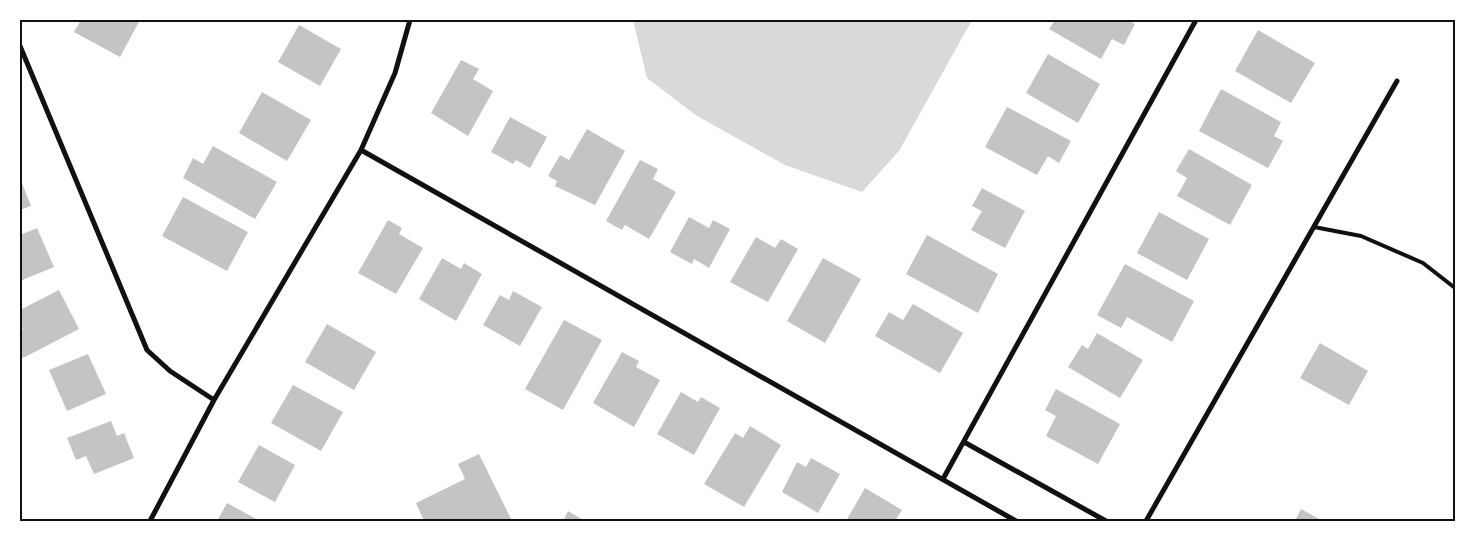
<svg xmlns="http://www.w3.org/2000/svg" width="1475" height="541" font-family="'Asap Condensed',sans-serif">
	<rect width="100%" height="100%" fill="#fff"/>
	<!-- water -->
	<path fill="#d9d9d9" d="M633 20H972L899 151 862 192 785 165 697 116 647 78Z"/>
	<!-- building -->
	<path fill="#c4c4c4" d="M81 20H140L120 57 74 32Z
		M1055 20H1128L1135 24 1124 45 1112 39 1101 59 1049 29Z
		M299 25 341 49 320 86 278 62Z
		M1258 30 1315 63 1291 103 1235 71Z
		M1048 54 1100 84 1078 123 1026 93Z
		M461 60 479 69 473 79 493 91 468 136 431 113Z
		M1221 89 1281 122 1274 136 1283 141 1268 168 1199 131Z
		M262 92 311 120 287 161 239 133Z
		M1007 107 1071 141 1059 163 1048 156 1037 175 985 147Z
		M510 117 547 137 530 168 516 160 513 164 491 152Z
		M587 129 625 151 595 205 555 186 557 181 548 176 560 155 569 160Z
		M213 146 277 182 255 219 183 178 193 158 203 164Z
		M1189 149 1252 185 1230 225 1177 196 1187 178 1176 171Z
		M640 160 658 169 653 179 676 192 649 239 625 225 622 230 606 221Z
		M20 178 31 206 20 210Z
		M982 188 1025 211 1005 248 971 230 982 211 972 206Z
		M183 197 248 232 227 271 162 236Z
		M1159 212 1209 239 1187 280 1137 253Z
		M689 217 709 228 713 220 730 229 709 268 694 259 692 264 670 252Z
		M388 220 402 228 399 234 423 248 396 294 358 273Z
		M37 228 54 267 20 281V235Z
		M927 235 998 274 978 313 906 274Z
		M756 237 775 248 781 239 798 249 768 302 730 282Z
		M442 258 461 269 464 263 482 274 456 321 419 299Z
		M823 258 861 279 825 343 787 321Z
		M1125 264 1194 301 1172 342 1127 317 1121 328 1097 315Z
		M59 290 79 329 23 358 20 352V330L23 329 20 323V310Z
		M513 291 542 307 520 346 483 325 500 295 509 300Z
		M913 304 963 333 940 373 875 336 889 312 903 320Z
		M564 320 602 340 563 410 525 389Z
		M327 324 376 352 354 390 305 362Z
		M1097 333 1143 360 1120 398 1068 367 1082 345 1088 349Z
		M1320 343 1368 371 1349 405 1300 378Z
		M622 352 639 361 636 367 660 380 634 427 593 403Z
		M88 354 106 394 67 411 49 370Z
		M293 385 343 412 321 451 271 423Z
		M1056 389 1120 424 1098 464 1046 436 1056 416 1045 410Z
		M681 392 698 402 701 397 720 408 694 455 657 434Z
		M111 421 117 436 124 433 134 458 94 474 86 456 76 460 67 438Z
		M750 426 781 445 744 507 704 484 735 433 743 438Z
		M259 445 295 465 275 502 238 482Z
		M479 454 512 521H424L416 503 465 479 458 464Z
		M811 458 840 474 818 513 782 492 797 462 806 467Z
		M865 488 902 510 895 521H846Z
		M227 503 260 521H217Z
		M1301 509 1323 521H1295Z
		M568 511 585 521H563Z"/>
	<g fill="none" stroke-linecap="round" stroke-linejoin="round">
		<!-- service -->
		<path stroke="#111" stroke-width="4" d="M1314 227 1361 236 1423 263 1455 288"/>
		<!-- minor -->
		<path stroke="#111" stroke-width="5" d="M20 46 147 350 170 371 214 400
			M361 150 1016 521
			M964 442 1106 521
			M943 479 1196 20
			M150 521 214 400 361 150 395 73 410 20
			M1146 521 1397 81"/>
	</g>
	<!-- border -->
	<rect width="1475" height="541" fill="none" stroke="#ffffff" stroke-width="42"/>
	<rect x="21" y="21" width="1433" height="499" fill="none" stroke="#111" stroke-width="2"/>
</svg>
